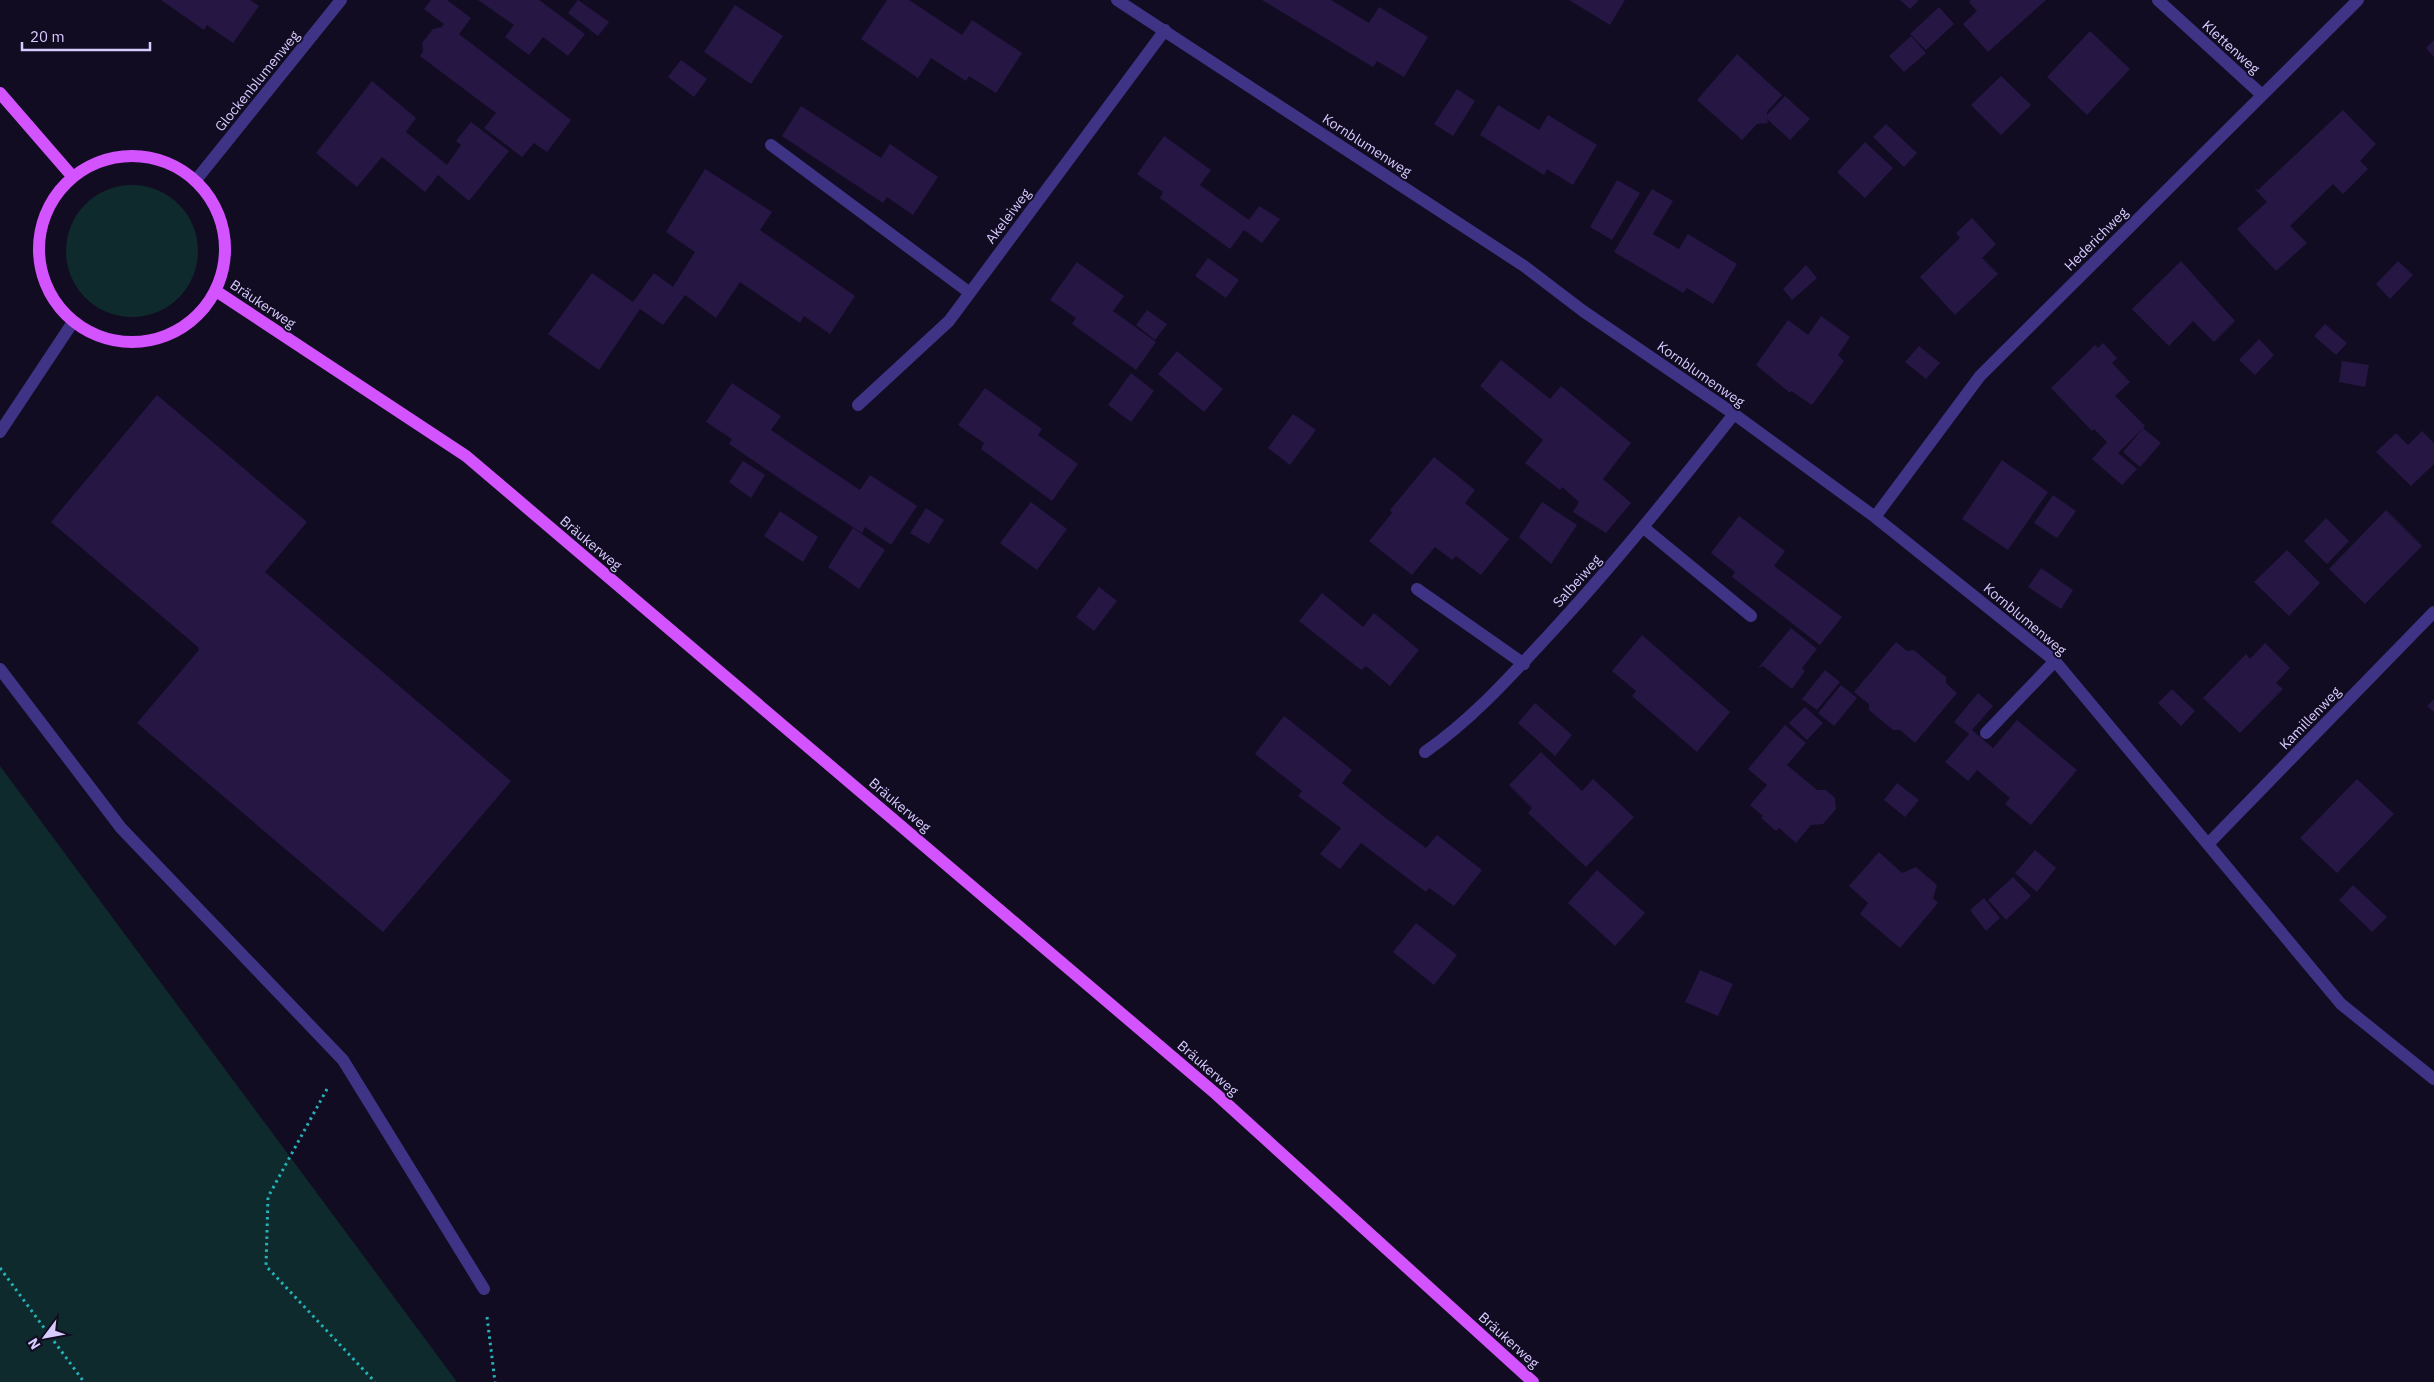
<svg xmlns="http://www.w3.org/2000/svg" width="2434" height="1382" font-family="'IBM Plex Sans',sans-serif">
	<rect width="100%" height="100%" fill="#120c22"/>
	<!-- green -->
	<path fill="#0e2a2c" d="M66 251a66 66 0 1 1 132 0a66 66 0 1 1-132 0Z
		M0 766 457 1382H0Z"/>
	<!-- building -->
	<path fill="#251644" d="M161 0H250L259 6 233 43 207 25 204 30Z
		M431 0H447L471 18 459 34 571 120 547 152 534 143 522 157 484 128 496 113 420 56 423 51 422 43 433 29 442 27 444 24 424 9Z
		M478 0H539L585 34 568 56 543 37 529 55 505 37 514 25Z
		M578 0 609 22 598 36 568 13Z
		M887 0H909L962 35 972 20 1022 53 996 93 969 76 966 81 931 58 918 78 861 39Z
		M1262 0H1331L1369 23 1379 7 1428 37 1404 77 1377 61 1373 67Z
		M1569 0H1625L1610 25Z
		M1900 0H1919L1910 9Z
		M1971 0H2046L1988 52 1963 24 1977 11 1969 2Z
		M735 5 783 36 751 84 704 52Z
		M1939 7 1954 24 1926 50 1910 34Z
		M2090 31 2130 69 2087 115 2047 77Z
		M1911 36 1926 53 1904 72 1889 56Z
		M2434 40V57L2426 48Z
		M1737 54 1782 95 1767 112V115L1785 96 1810 119 1790 140 1767 119 1768 123 1757 124 1742 140 1697 100Z
		M681 60 707 79 694 97 668 77Z
		M2001 76 2031 105 2001 135 1971 105Z
		M372 81 416 118 406 132 447 165 461 145 456 141 471 122 509 151 469 201 438 175 425 192 382 157 357 187 316 153Z
		M1457 89 1475 101 1453 136 1434 124Z
		M1498 105 1539 130 1548 115 1597 145 1573 185 1547 169 1544 175 1480 135Z
		M801 106 881 158 890 144 938 177 913 215 887 197 883 203 782 136Z
		M2343 110 2376 144 2360 161 2368 169 2343 194 2333 184 2290 226 2307 243 2276 271 2237 229 2267 202 2254 188 2258 190Z
		M1886 124 1917 153 1904 167 1873 137Z
		M1164 136 1211 170 1200 185 1249 220 1259 206 1280 219 1262 243 1244 230 1230 249 1160 198 1163 192 1137 174Z
		M1865 142 1893 168 1865 198 1837 172Z
		M705 169 772 212 760 230 855 296 830 334 804 316 800 323 740 282 716 318 685 295 663 325 640 309 599 370 548 334 592 273 633 302 654 273 673 287 695 252 666 232Z
		M1617 180 1640 193 1612 240 1590 227Z
		M1652 189 1673 201 1653 234 1679 249 1688 234 1737 264 1713 304 1687 288 1683 293 1614 252Z
		M1972 218 1996 244 1982 258 1998 274 1955 315 1920 277 1960 238 1956 233Z
		M1208 258 1239 280 1226 298 1195 276Z
		M2181 261 2235 321 2214 342 2193 321 2169 346 2132 309Z
		M2398 261 2413 275 2390 299 2376 284Z
		M1077 262 1124 296 1113 311 1156 342 1136 370 1072 324 1076 318 1050 300Z
		M1806 265 1817 278 1792 300 1783 289Z
		M1147 310 1167 324 1155 340 1136 325Z
		M1821 316 1850 337 1838 355 1844 361 1812 405 1791 391 1790 393 1756 365 1788 320 1808 335Z
		M2325 324 2347 343 2336 355 2314 336Z
		M2259 339 2274 355 2255 375 2239 360Z
		M2103 343 2117 358 2112 363 2130 382 2115 396 2145 426 2118 453 2137 469 2122 485 2092 459 2107 442 2094 429 2092 431 2051 388 2095 345 2098 348Z
		M1919 346 1940 363 1926 379 1905 362Z
		M1177 351 1223 389 1204 412 1158 374Z
		M1501 360 1550 399 1561 386 1631 443 1603 479 1631 503 1606 533 1573 512 1579 502 1562 487 1560 490 1525 463 1543 440 1480 386Z
		M2342 361 2369 365 2365 387 2339 382Z
		M1131 373 1154 391 1131 422 1108 405Z
		M732 383 781 416 771 430 815 460 860 490 870 475 917 506 891 545 865 527 862 533 795 489 729 444 732 439 706 422Z
		M985 388 1042 429 1038 435 1078 464 1052 501 981 449 984 443 958 425Z
		M157 395 307 522 265 572 511 781 383 932 137 723 199 650 198 647 51 522Z
		M1293 414 1316 430 1290 465 1268 448Z
		M2143 428 2161 443 2140 467 2123 452Z
		M2422 431 2434 443V464L2411 486 2376 452 2396 433 2408 445Z
		M1434 457 1475 490 1465 503 1509 539 1481 575 1456 556 1452 560 1435 547 1412 575 1369 541 1392 513 1390 510Z
		M2002 460 2048 492 2008 550 1962 519Z
		M743 461 765 475 751 498 729 482Z
		M2053 495 2076 511 2057 538 2034 523Z
		M1031 502 1067 529 1037 570 1000 543Z
		M1542 502 1577 525 1551 564 1519 537Z
		M926 508 944 520 929 544 910 533Z
		M2386 510 2422 546 2365 604 2329 569Z
		M780 511 818 537 803 562 764 536Z
		M1739 516 1785 551 1774 566 1842 617 1820 645 1732 577 1735 572 1711 553Z
		M2326 518 2349 541 2327 564 2304 541Z
		M853 528 885 550 859 589 828 567Z
		M2287 550 2320 583 2289 616 2254 582Z
		M2041 568 2073 590 2061 609 2028 587Z
		M1099 587 1117 601 1094 631 1076 617Z
		M1322 593 1363 627 1374 613 1419 650 1390 686 1366 666 1361 670 1299 621Z
		M1791 628 1817 649 1802 668 1805 671 1792 689 1763 666 1758 668Z
		M1642 635 1730 712 1697 752 1632 696 1636 691 1612 671Z
		M1896 642 1907 651 1914 650 1929 663 1946 677V683L1957 693 1915 743 1900 730H1893L1869 710V704L1854 692Z
		M2265 643 2290 668 2276 683 2283 689 2240 733 2203 698 2246 654 2250 659Z
		M1825 670 1840 682 1817 710 1802 699Z
		M1841 685 1857 698 1834 726 1818 713Z
		M2172 689 2195 711 2181 726 2158 703Z
		M1978 693 1993 706 1972 730 1993 748 2017 720 2077 770 2031 825 2005 804 2010 798 1977 770 1968 781 1945 762 1969 734 1954 722Z
		M2434 699V712L2427 706Z
		M1535 703 1572 735 1555 756 1518 723Z
		M1805 707 1823 723 1807 740 1789 723Z
		M1284 716 1352 770 1342 783 1383 816 1426 848 1437 835 1482 870 1454 906 1429 888 1426 892 1361 843 1340 869 1320 854 1341 828 1298 796 1302 791 1255 754Z
		M1785 725 1806 743 1787 765 1817 790H1826L1835 798 1836 809 1823 824 1811 825 1796 843 1779 828 1776 831 1761 818 1763 816 1750 805 1767 785 1748 769Z
		M1541 752 1582 791 1593 779 1634 817 1586 867 1528 813 1532 808 1509 785Z
		M2357 779 2394 814 2337 873 2300 838Z
		M1897 783 1919 800 1905 817 1884 800Z
		M2035 850 2056 868 2037 892 2015 873Z
		M1879 852 1902 873 1916 867 1937 885 1933 898 1938 903 1900 948 1860 914 1868 903 1849 886Z
		M1597 870 1645 913 1615 946 1568 903Z
		M2013 877 2031 896 2006 920 1988 900Z
		M2353 885 2387 917 2372 932 2339 900Z
		M1984 898 2000 918 1986 931 1970 910Z
		M1416 923 1457 955 1434 985 1393 952Z
		M1700 970 1733 984 1718 1016 1685 1002Z"/>
	<g fill="none" stroke-linecap="round" stroke-linejoin="round">
		<!-- path -->
		<path stroke="#25b3bb" stroke-width="3" stroke-dasharray="2.5 4" stroke-linecap="butt" d="M327 1089 268 1197 266 1266 375 1382
			M0 1268 84 1382
			M487 1317 495 1382"/>
		<!-- minor -->
		<path stroke="#3f3385" stroke-width="12" d="M1117 0 1524 266 1583 311 1734 414 1875 517 2055 661 2341 1004 2434 1079
			M2158 0 2262 95
			M771 145 970 293
			M196 180 341 0
			M858 405 949 321 1165 30
			M0 432 73 322
			M1875 517 1980 376 2358 0
			M1644 528 1751 616
			M1417 589 1524 664
			M0 669 121 828 343 1060 484 1289
			M1986 733 2055 661
			M1425 752C1471 720 1509 678 1546 638 1613 566 1673 491 1734 414
			M2208 844 2434 612"/>
		<!-- major -->
		<path stroke="#d353ff" stroke-width="12" d="M0 93 72 176
			M39 249a93 93 0 1 1 186 0a93 93 0 1 1-186 0Z
			M216 291 466 456 1216 1094 1533 1382"/>
	</g>
	<g text-anchor="middle" stroke-width="4" stroke-linejoin="round" paint-order="stroke">
		<!-- street labels -->
		<g font-size="14" fill="#d8ccff" stroke="#120c22">
			<text transform="translate(2231 47) rotate(42)" y="5">Klettenweg</text>
			<text transform="translate(257 81) rotate(-51)" y="5">Glockenblumenweg</text>
			<text transform="translate(1367 145) rotate(33)" y="5">Kornblumenweg</text>
			<text transform="translate(1008 216) rotate(-53)" y="5">Akeleiweg</text>
			<text transform="translate(2096 239) rotate(-45)" y="5">Hederichweg</text>
			<text transform="translate(263 304) rotate(34)" y="5">Bräukerweg</text>
			<text transform="translate(1701 374) rotate(35)" y="5">Kornblumenweg</text>
			<text transform="translate(591 543) rotate(40)" y="5">Bräukerweg</text>
			<text transform="translate(1577 581) rotate(-48)" y="5">Salbeiweg</text>
			<text transform="translate(2025 619) rotate(40)" y="5">Kornblumenweg</text>
			<text transform="translate(2310 718) rotate(-46)" y="5">Kamillenweg</text>
			<text transform="translate(900 805) rotate(40)" y="5">Bräukerweg</text>
			<text transform="translate(1208 1068) rotate(41)" y="5">Bräukerweg</text>
			<text transform="translate(1509 1340) rotate(42)" y="5">Bräukerweg</text>
		</g>
	</g>
	<!-- north arrow -->
	<g transform="translate(45 1337) rotate(238)" stroke="#120c22" stroke-width="4" paint-order="stroke">
	<path d="M0-4L9 19L0 12L-9 19Z" fill="#d8ccff"/>
	<text y="-8" font-size="14" font-weight="bold" text-anchor="middle" fill="#d8ccff">N</text>
	</g>
	<!-- scale -->
	<path d="M22 42v8h128v-8" fill="none" stroke="#d8ccff" stroke-width="2.5"/>
	<text x="30" y="42" font-size="15" fill="#d8ccff" stroke="#120c22" stroke-width="4" paint-order="stroke">20 m</text>
</svg>
